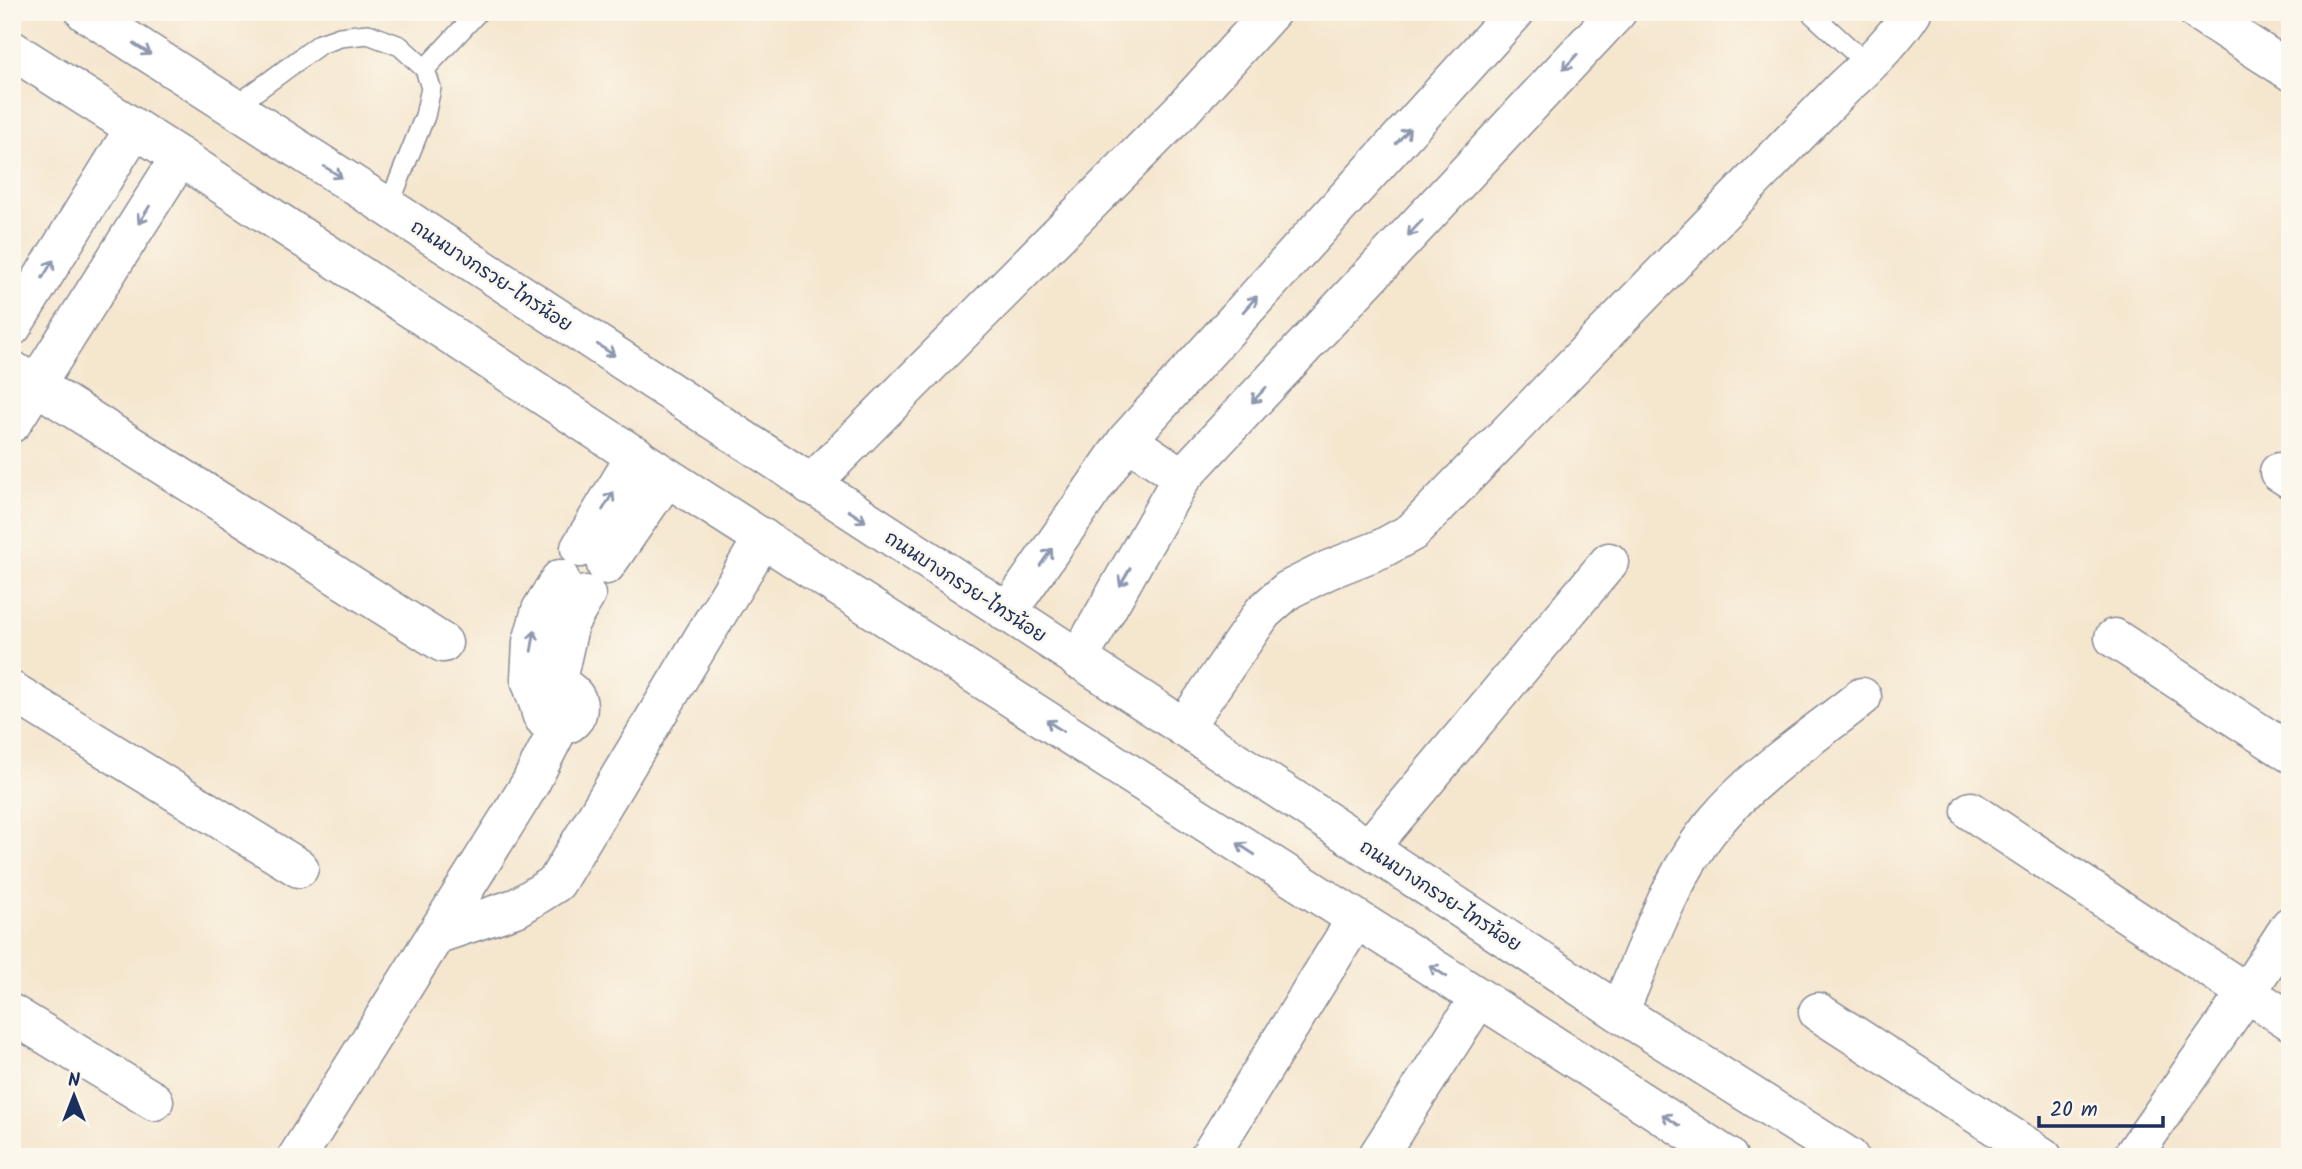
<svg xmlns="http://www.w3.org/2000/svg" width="2302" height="1169" font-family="Kalam,'Playpen Sans Thai',sans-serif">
	<rect width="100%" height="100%" fill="#fbf7ec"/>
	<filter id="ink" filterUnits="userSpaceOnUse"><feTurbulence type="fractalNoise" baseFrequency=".0143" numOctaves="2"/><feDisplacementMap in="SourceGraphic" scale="14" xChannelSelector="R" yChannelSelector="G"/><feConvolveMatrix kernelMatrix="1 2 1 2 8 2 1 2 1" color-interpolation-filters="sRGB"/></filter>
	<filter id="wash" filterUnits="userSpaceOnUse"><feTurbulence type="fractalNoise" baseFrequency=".00686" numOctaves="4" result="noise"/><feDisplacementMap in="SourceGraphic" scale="28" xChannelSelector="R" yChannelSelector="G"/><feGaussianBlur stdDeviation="1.57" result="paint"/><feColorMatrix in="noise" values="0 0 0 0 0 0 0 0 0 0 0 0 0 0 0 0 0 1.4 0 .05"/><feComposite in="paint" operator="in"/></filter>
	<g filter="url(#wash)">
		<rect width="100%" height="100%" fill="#f5e6ce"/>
	</g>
	<g filter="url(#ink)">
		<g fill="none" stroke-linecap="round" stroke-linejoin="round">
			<!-- service casing -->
			<g stroke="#888a96" stroke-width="22">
				<path id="service" d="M1810 12 1868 65
					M425 69 478 12
					M233 108 320 44 340 37 368 34 400 46 425 69 431 88 425 116 388 207"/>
			</g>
			<!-- minor casing -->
			<g stroke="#888a96" stroke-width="41">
				<path id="minor" d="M2198 12 2290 71
					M12 327 134 129
					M12 370 443 643
					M12 423 180 157
					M1127 440 1182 477
					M2279 472 2290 479
					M810 485 1182 110 1271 12
					M580 548 636 455
					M606 565 667 477
					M1007 613 1127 440 1515 12
					M2114 638 2290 753
					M1078 660 1182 477 1617 12
					M540 707a19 19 0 1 1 38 0a19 19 0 1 1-38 0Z
					M559 688V671L570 622 586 595
					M12 691 299 868
					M540 708 530 679 532 642 541 610 560 579
					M1184 727 1263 612 1288 590 1328 570 1381 549 1412 532 1844 87C1870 64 1893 41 1912 12
					M1971 811 2290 1021
					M1369 848 1609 562
					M435 935 518 907 556 883 763 538
					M1619 1012C1646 950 1672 873 1715 822 1756 773 1812 737 1862 697
					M1818 1012 2043 1157
					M12 1014 154 1101
					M297 1157 530 784 559 727
					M1209 1157 1356 919
					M1377 1157 1479 998
					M2132 1157 2247 992 2290 926"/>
			</g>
			<!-- secondary casing -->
			<g stroke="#888a96" stroke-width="41">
				<path id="secondary" d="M85 12 388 207 1619 1012 1849 1157
					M12 50 180 157 667 477 1728 1157"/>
			</g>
			<!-- service -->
			<use href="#service" stroke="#fff" stroke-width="19"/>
			<!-- minor -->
			<use href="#minor" stroke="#fff" stroke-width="38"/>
			<!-- secondary -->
			<use href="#secondary" stroke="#fff" stroke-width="38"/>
		</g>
		<!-- one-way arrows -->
		<defs><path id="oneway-shaft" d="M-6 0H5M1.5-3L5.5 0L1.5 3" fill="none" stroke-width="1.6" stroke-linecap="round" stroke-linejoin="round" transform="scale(1.75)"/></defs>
		<g stroke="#8d97ae">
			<use href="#oneway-shaft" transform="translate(142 49) rotate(33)"/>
			<use href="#oneway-shaft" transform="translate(1570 62) rotate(133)"/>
			<use href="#oneway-shaft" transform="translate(1403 136) rotate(-48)"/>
			<use href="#oneway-shaft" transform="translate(333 172) rotate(32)"/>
			<use href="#oneway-shaft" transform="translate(144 215) rotate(122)"/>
			<use href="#oneway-shaft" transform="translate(1415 228) rotate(133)"/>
			<use href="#oneway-shaft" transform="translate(48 269) rotate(-58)"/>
			<use href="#oneway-shaft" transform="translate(1250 304) rotate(-48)"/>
			<use href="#oneway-shaft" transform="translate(606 350) rotate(33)"/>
			<use href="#oneway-shaft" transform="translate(1259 395) rotate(133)"/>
			<use href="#oneway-shaft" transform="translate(608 501) rotate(-59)"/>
			<use href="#oneway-shaft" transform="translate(857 516) rotate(33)"/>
			<use href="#oneway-shaft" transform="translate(1046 557) rotate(-55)"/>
			<use href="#oneway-shaft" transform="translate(1125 577) rotate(120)"/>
			<use href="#oneway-shaft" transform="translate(533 641) rotate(-80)"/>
			<use href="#oneway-shaft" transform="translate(1055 726) rotate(-147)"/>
			<use href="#oneway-shaft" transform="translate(1246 849) rotate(-147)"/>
			<use href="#oneway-shaft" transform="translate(1438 971) rotate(-147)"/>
			<use href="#oneway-shaft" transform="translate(1671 1120) rotate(-147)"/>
		</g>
	</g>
	<g text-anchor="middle" stroke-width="5" stroke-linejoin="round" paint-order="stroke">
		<!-- street labels -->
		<g font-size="19" fill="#1b2f5e" stroke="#fbf7ec">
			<text transform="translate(492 275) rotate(33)" y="7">ถนนบางกรวย-ไทรน้อย</text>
			<text transform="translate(966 586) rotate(33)" y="7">ถนนบางกรวย-ไทรน้อย</text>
			<text transform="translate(1441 895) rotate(33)" y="7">ถนนบางกรวย-ไทรน้อย</text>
		</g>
	</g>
	<!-- margin -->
	<rect width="2302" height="1169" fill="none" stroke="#fbf7ec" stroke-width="42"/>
	<!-- north arrow -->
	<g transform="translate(74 1096)" stroke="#fbf7ec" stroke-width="5" paint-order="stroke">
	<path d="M0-5L12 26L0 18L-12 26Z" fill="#1b2f5e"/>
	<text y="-10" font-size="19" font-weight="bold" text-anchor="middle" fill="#1b2f5e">N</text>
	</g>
	<!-- scale -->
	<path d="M2039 1116v10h124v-10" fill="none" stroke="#1b2f5e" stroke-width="3.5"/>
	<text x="2050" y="1116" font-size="21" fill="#1b2f5e" stroke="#fbf7ec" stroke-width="5" paint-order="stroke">20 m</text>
</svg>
